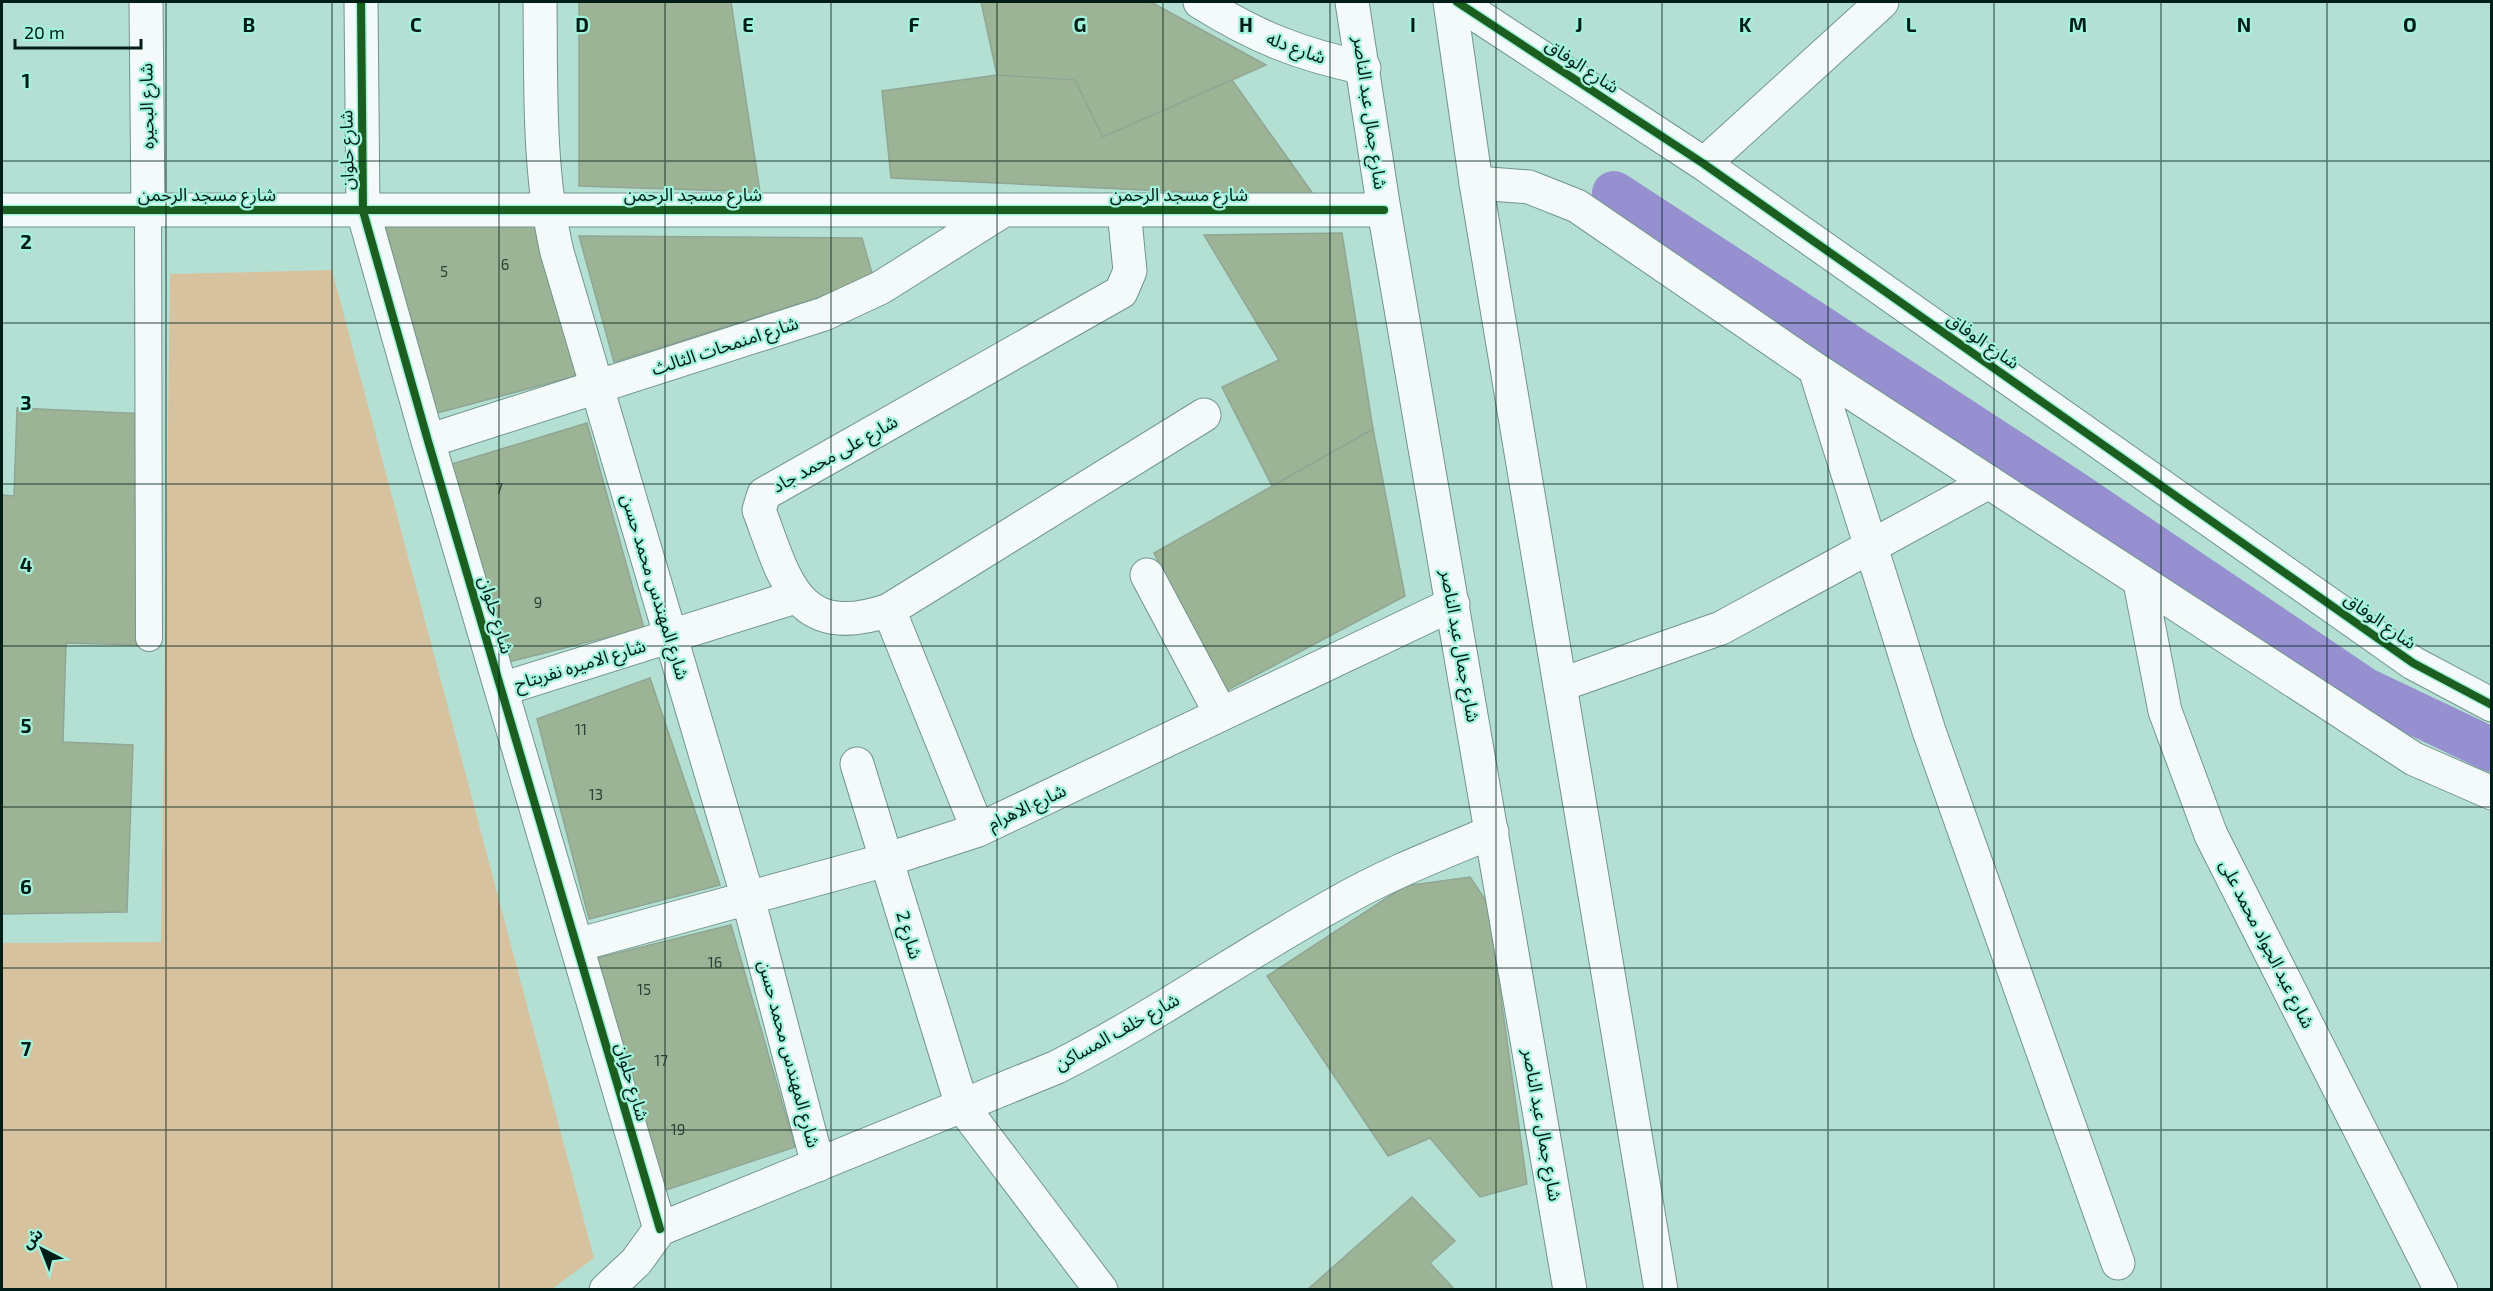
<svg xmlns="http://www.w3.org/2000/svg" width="2493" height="1291" font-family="'Exo 2','Noto Sans Arabic',sans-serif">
	<rect width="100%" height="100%" fill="#b4e0d4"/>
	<!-- green -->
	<path fill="#d7c2a0" d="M332 270 594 1258 552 1289H2V943L161 942 170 274Z"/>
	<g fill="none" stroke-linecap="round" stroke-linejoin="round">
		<!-- canal -->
		<path stroke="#9690d0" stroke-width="44" d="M1614 193 2071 491 2364 689 2492 750"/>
	</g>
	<!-- building -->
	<path fill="#9db396" stroke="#90a694" stroke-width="1.5" d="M579 2H731L760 192 579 186Z
		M981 2H1151L1266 65 1103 137 1075 80 997 75Z
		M997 75 1075 80 1103 137 1232 80 1316 198 891 178 882 91Z
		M539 222 580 375 437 413 384 223Z
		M1342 233 1373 429 1272 486 1222 387 1279 360 1204 235Z
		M579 236 862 238 874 280 614 362Z
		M17 408 147 414 139 645 66 643 63 742 133 745 127 912 2 914V495L14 496Z
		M587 423 644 628 505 663 452 464Z
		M1373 429 1405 596 1224 692 1154 553Z
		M650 678 720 885 589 919 537 719Z
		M1470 877 1488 904 1527 1184 1480 1197 1430 1138 1388 1156 1267 976 1405 886Z
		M731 925 795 1147 663 1191 597 958Z
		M1412 1197 1455 1241 1430 1263 1455 1290H1307Z"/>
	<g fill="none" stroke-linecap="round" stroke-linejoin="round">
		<!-- lane casing -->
		<g stroke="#71958c" stroke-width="28">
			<path id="lane" d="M148 210 149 638"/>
		</g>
		<!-- street casing -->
		<g stroke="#71958c" stroke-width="35">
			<path id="street" d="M146 2 148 210
				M361 2 363 211 428 441 660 1229
				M540 2C541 86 538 170 557 252L748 898 818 1165
				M1457 2 1704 164 2413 663 2492 705
				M1704 164 1882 2
				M1476 183 1529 187 1577 206 1815 369 2414 759 2492 793
				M2 210H1384
				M1124 210 1130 271 1121 292 764 494 759 510C785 579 796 642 889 610L1204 415
				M1815 369 1929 731 2118 1263
				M428 441 824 314 880 288 1004 210
				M1147 575 1221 714
				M2140 582 2165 711 2211 835 2441 1290
				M889 610 978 830
				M1560 685 1721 628 1989 482
				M502 689 795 597
				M857 764 962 1106 1101 1290
				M577 945 886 860 978 830 1453 604
				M660 1229 1057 1067C1153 1018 1241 956 1335 904 1385 875 1439 854 1492 832
				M606 1290 636 1262 660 1229"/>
		</g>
		<!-- secondary casing -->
		<g stroke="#71958c" stroke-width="35">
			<path id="secondary" d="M1200 2C1256 37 1299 54 1364 68"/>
		</g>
		<!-- primary casing -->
		<g stroke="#71958c" stroke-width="35">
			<path id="primary" d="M1352 2 1384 210 1570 1290
				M1450 2 1476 183 1661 1290"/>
		</g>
		<!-- lane -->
		<use href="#lane" stroke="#f4faf9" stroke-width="26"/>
		<!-- street -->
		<use href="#street" stroke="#f4faf9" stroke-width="33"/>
		<!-- secondary -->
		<use href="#secondary" stroke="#f4faf9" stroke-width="33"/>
		<!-- primary -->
		<use href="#primary" stroke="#f4faf9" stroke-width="33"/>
		<!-- cycleway casing -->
		<g stroke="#a2f2dc" stroke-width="11">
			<path id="cycleway" d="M361 2 363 211 428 441 660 1229
				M1457 2 1704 164 2413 663 2492 705
				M2 210H1384"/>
		</g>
		<!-- cycleway -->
		<use href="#cycleway" stroke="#1b5e20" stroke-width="8"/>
	</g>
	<!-- grid -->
	<path fill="none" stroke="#001d16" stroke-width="1.5" stroke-opacity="0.55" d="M166 2V1290M332 2V1290M499 2V1290M665 2V1290M831 2V1290M997 2V1290M1163 2V1290M1330 2V1290M1496 2V1290M1662 2V1290M1828 2V1290M1994 2V1290M2161 2V1290M2327 2V1290M2 161H2492M2 323H2492M2 484H2492M2 646H2492M2 807H2492M2 968H2492M2 1130H2492"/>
	<g text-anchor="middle" stroke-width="4.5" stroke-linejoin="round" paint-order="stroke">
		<!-- number labels -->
		<g font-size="15" fill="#274236">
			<text x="505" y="270">6</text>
			<text x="444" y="277">5</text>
			<text x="499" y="494">7</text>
			<text x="538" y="608">9</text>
			<text x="581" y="735">11</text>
			<text x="596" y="800">13</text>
			<text x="715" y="968">16</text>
			<text x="644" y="995">15</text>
			<text x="661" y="1066">17</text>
			<text x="678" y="1135">19</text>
		</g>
		<!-- street labels -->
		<g font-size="18" fill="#001d16" stroke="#a2f2dc">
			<text transform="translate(1296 48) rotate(20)" y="6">شارع دله</text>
			<text transform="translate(1582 66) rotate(33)" y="6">شارع الوفاق</text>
			<text transform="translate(147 106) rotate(-91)" y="6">شارع البحيره</text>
			<text transform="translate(1370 113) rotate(82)" y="6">شارع جمال عبد الناصر</text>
			<text transform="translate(347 150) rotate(-91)" y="6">شارع حلوان</text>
			<text x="207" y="201">شارع مسجد الرحمن</text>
			<text x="693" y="201">شارع مسجد الرحمن</text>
			<text x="1179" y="201">شارع مسجد الرحمن</text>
			<text transform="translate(1983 341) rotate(35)" y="6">شارع الوفاق</text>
			<text transform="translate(725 346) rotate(-18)" y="6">شارع امنمحات الثالث</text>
			<text transform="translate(835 454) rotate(-29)" y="6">شارع على محمد جاد</text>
			<text transform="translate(655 587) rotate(73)" y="6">شارع المهندس محمد حسن</text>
			<text transform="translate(496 615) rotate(73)" y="6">شارع حلوان</text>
			<text transform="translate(2380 621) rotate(35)" y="6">شارع الوفاق</text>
			<text transform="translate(1460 646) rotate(80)" y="6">شارع جمال عبد الناصر</text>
			<text transform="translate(580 665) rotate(-17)" y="6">شارع الاميره نفربتاح</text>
			<text transform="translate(1027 807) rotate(-25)" y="6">شارع الاهرام</text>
			<text transform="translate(909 935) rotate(73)" y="6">شارع 2</text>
			<text transform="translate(2267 944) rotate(63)" y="6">شارع عبد الجواد محمد على</text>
			<text transform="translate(1117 1032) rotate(-29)" y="6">شارع خلف المساكن</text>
			<text transform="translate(789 1054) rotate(75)" y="6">شارع المهندس محمد حسن</text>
			<text transform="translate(632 1082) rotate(74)" y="6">شارع حلوان</text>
			<text transform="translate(1542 1125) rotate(80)" y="6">شارع جمال عبد الناصر</text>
		</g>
	</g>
	<g font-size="20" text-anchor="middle" font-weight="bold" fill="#001d16" stroke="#a2f2dc" stroke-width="4.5" stroke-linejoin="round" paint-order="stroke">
		<text x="249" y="32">B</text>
		<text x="416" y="32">C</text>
		<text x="582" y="32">D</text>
		<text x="748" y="32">E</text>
		<text x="914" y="32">F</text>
		<text x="1080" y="32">G</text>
		<text x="1246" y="32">H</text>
		<text x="1413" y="32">I</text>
		<text x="1579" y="32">J</text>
		<text x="1745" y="32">K</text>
		<text x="1911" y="32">L</text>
		<text x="2078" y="32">M</text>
		<text x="2244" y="32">N</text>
		<text x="2410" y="32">O</text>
		<text x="26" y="88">1</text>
		<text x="26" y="249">2</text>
		<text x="26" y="410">3</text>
		<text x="26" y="572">4</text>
		<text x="26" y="733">5</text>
		<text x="26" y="894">6</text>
		<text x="26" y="1056">7</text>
	</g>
	<!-- border -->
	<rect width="2493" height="1291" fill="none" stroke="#001d16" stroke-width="6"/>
	<!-- north arrow -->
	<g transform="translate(42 1249) rotate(318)" stroke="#a2f2dc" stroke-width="4.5" paint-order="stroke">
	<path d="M0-4.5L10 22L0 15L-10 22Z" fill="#001d16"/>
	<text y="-9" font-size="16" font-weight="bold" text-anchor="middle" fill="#001d16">ش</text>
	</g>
	<!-- scale -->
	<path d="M15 39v9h126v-9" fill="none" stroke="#001d16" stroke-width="3"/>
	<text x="24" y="39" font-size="18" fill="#001d16" stroke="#a2f2dc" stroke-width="4.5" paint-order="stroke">20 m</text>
</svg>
